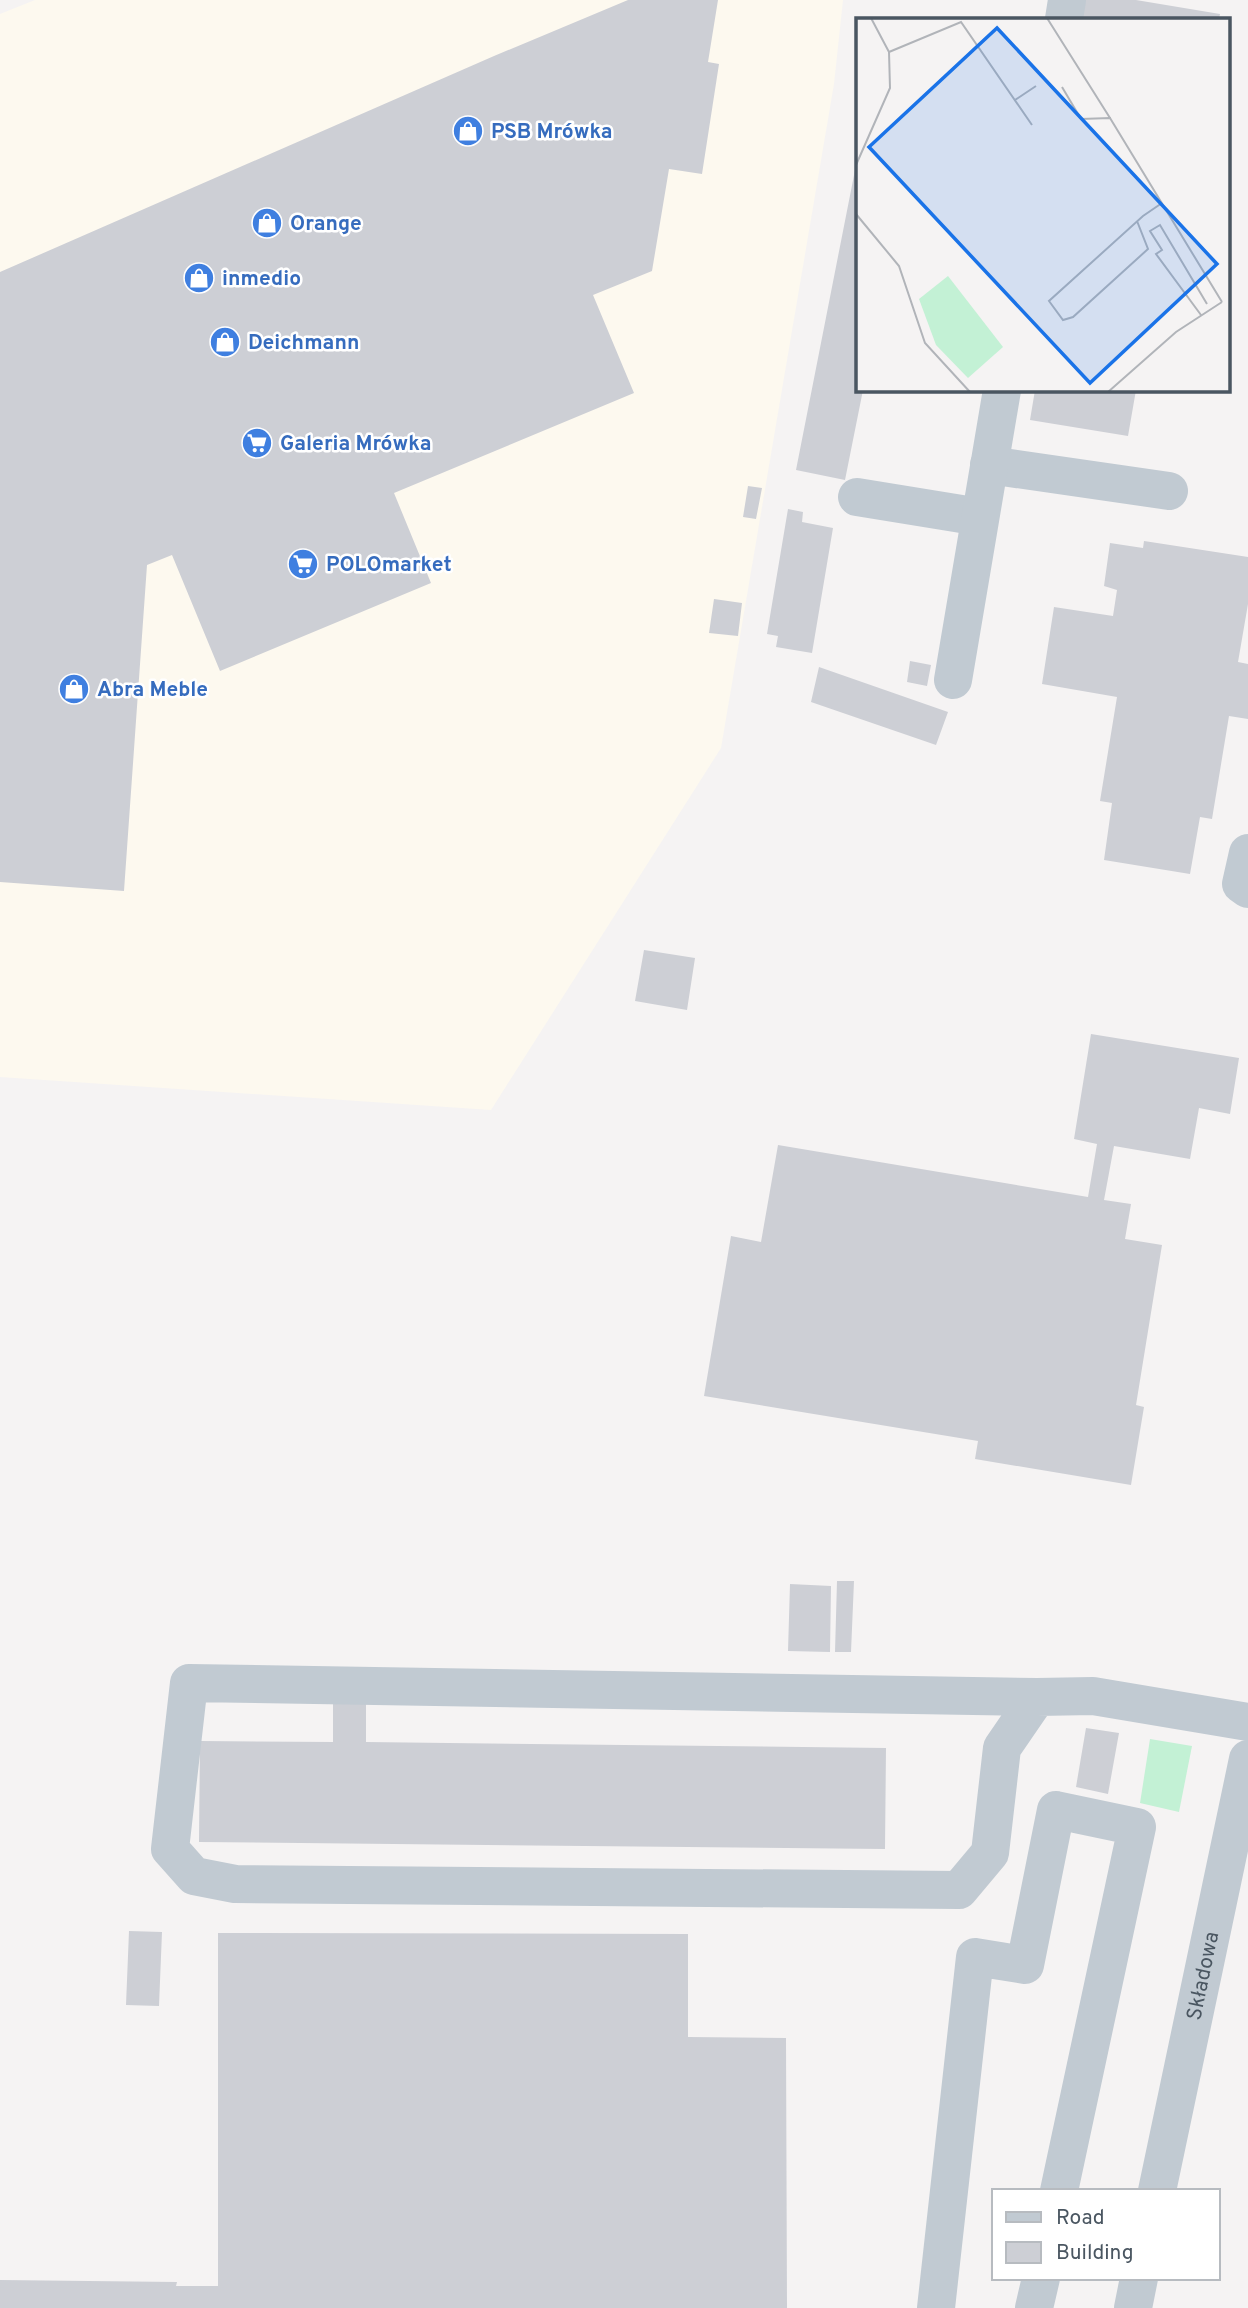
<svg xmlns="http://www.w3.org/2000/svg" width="1248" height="2308" font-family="Overpass,sans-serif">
	<rect width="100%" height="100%" fill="#f5f3f3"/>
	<!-- commercial -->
	<path fill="#fdf9ef" d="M35 0H843L834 84 721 748 491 1110 0 1077V14Z"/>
	<!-- green -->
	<path fill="#c3f1d5" d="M1150 1739 1192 1746 1179 1812 1140 1803Z"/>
	<!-- building -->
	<path fill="#cdcfd5" d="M628 0H718L708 62 719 64 702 174 669 169 652 271 593 295 634 393 394 493 431 583 220 671 172 555 147 565 124 891 0 882V272L494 56Z
		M1082 0H1136L1220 14 1219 19H1079Z
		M856 165 858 390H863L845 480 796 470Z
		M1035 390H1136L1128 436 1030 420Z
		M748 486 762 488 756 519 743 517Z
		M788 509 803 512 802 522 833 528 812 653 776 647 778 636 767 634Z
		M1144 541 1248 557V604L1238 662 1248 664V719L1229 716 1212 819 1200 817 1190 874 1104 860 1112 803 1100 801 1117 697 1042 684 1054 607 1113 616 1117 590 1104 586 1110 543 1143 548Z
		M714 599 742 603 738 636 709 633Z
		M910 661 931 665 927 686 907 682Z
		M819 667 948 712 936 745 811 702Z
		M644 950 695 958 687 1010 635 1001Z
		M1091 1034 1239 1058 1230 1114 1199 1108 1190 1159 1114 1146 1104 1200 1131 1204 1125 1239 1162 1245 1136 1405 1144 1407 1131 1485 975 1459 978 1441 704 1396 731 1236 761 1242 778 1145 1088 1197 1097 1144 1074 1139Z
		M837 1581H854L851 1652H835Z
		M790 1584 831 1586 830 1652 788 1651Z
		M333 1696 366 1697V1742L886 1748 885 1849 199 1842 200 1741 333 1742Z
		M1086 1728 1119 1733 1108 1794 1076 1787Z
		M129 1931 162 1932 159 2006 126 2005Z
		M218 1933 688 1934V2037L786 2038 787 2308H0V2280L177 2282 176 2286H218Z"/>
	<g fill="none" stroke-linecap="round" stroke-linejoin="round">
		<!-- minor -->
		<g stroke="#c1cad2" stroke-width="38">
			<path d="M1064 19 1067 0"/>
			<path d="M989 465 1169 491"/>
			<path d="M857 497 980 517"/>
			<path d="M953 680 1002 390"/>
			<path d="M1248 853 1241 884 1248 889"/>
			<path d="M1037 1697 1002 1748 990 1853 959 1890 235 1884 194 1876 170 1849 189 1683 1037 1697 1093 1696 1248 1722"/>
			<path id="s1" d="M1157 2191 1248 1759"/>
			<path d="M936 2308 975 1957 1025 1965 1056 1810 1137 1827 1059 2191"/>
			<path d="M1034 2308 1041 2278"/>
			<path d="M1133 2308 1139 2278"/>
		</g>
	</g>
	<!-- icons -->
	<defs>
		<g id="shop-disc" transform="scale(1.575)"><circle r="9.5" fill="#3f7fe0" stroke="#fff"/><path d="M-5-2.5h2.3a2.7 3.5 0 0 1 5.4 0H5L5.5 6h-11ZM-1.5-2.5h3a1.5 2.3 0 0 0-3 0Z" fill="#fff"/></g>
		<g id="supermarket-disc" transform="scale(1.575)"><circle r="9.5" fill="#3f7fe0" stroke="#fff"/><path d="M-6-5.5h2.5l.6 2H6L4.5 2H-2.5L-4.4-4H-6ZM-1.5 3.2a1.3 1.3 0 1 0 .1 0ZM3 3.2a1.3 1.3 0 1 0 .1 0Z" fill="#fff"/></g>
	</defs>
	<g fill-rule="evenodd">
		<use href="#shop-disc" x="468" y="131"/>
		<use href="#shop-disc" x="267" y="223"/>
		<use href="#shop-disc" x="199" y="278"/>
		<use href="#shop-disc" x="225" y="342"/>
		<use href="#supermarket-disc" x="257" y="443"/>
		<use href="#supermarket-disc" x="303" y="564"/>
		<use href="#shop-disc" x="74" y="689"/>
	</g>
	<g text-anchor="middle" stroke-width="5" stroke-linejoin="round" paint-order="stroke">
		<!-- shop labels -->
		<g font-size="21" font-weight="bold" fill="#366cbe" stroke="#fff" text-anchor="start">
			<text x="491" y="138">PSB Mrówka</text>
			<text x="290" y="230">Orange</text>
			<text x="222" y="285">inmedio</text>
			<text x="248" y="349">Deichmann</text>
			<text x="280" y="450">Galeria Mrówka</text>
			<text x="326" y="571">POLOmarket</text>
			<text x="97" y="696">Abra Meble</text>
		</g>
		<!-- street labels -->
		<g font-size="21" fill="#4a5661" stroke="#fff">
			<text dy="7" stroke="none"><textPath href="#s1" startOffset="220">Składowa</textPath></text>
		</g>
	</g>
	<!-- overview -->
	<g transform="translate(856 18)">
		<rect width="374" height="374" fill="#f5f3f3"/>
		<path d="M92 258 147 329 112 360 80 327 63 281Z" fill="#c3f1d5"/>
		<path fill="none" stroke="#b1b4b9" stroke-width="2" d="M191 0 254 100M33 34 105 4 176 107M206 69 225 101 254 100 366 284M159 82 180 68M0 147 34 70 33 34 15 0M0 196 43 248 69 325 114 374M281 203 292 231 217 299 207 302 193 283 287 198 306 185M345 297 300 236 306 232 294 213 304 207 351 286M252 374 320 314 366 284"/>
		<path fill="#1a73e8" fill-opacity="0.15" stroke="#1a73e8" stroke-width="3.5" d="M141 10 361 246 234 365 13 129Z"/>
		<rect width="374" height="374" fill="none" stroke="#4a5661" stroke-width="3.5"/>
	</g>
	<!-- legend -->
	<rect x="992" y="2189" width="228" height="91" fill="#ffffff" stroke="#b7bbc0" stroke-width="2"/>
	<rect x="1006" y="2212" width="35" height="10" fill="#c1cad2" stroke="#b7bbc0" stroke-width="2"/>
	<text x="1056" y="2224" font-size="21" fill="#4a5661">Road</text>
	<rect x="1006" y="2242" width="35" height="21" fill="#cdcfd5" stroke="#b7bbc0" stroke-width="2"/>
	<text x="1056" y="2259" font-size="21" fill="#4a5661">Building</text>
</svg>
